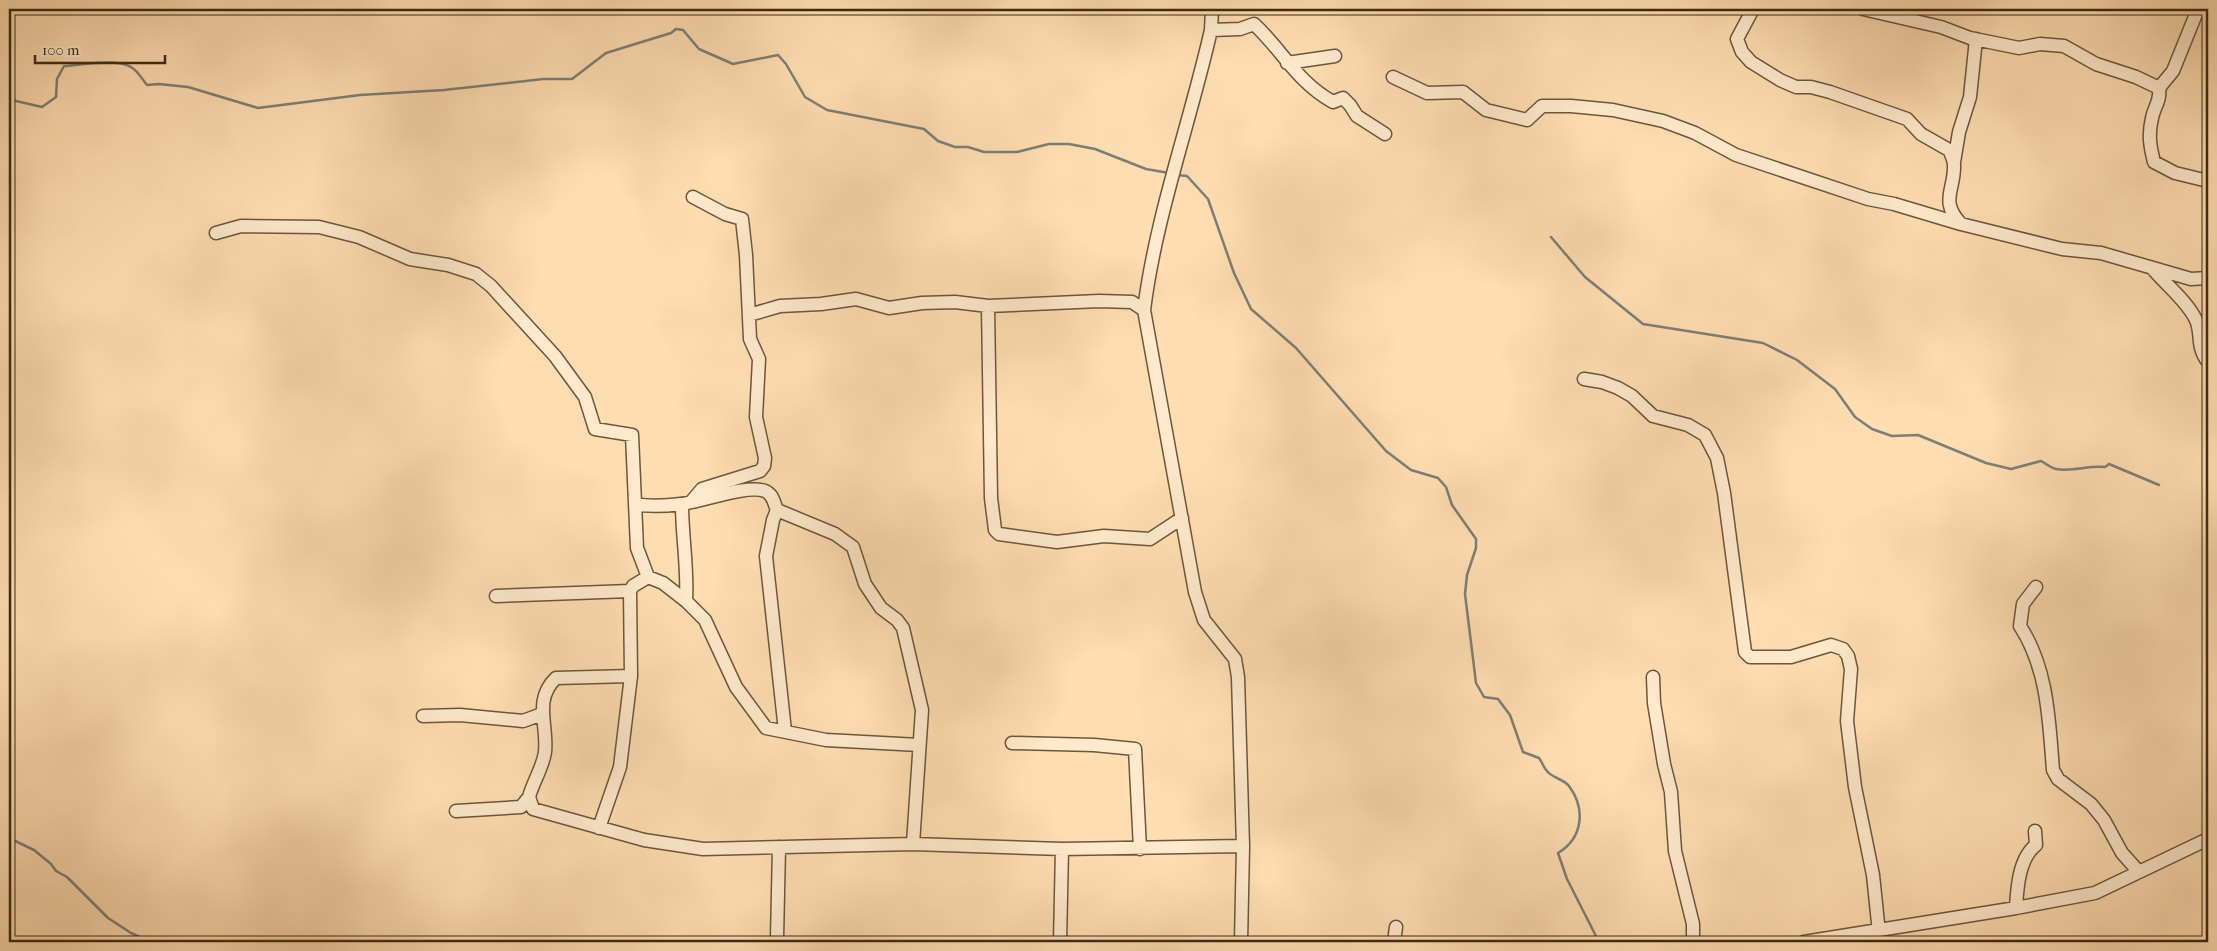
<svg xmlns="http://www.w3.org/2000/svg" width="2217" height="951" font-family="'IM FELL French Canon',serif">
	<rect width="100%" height="100%" fill="#feddb0"/>
	<filter id="stains"><feTurbulence type="fractalNoise" baseFrequency=".004" numOctaves="4"/><feColorMatrix values="0 0 0 0 .2 0 0 0 0 .09 0 0 0 0 .02 0 0 0 .5 -.17"/></filter>
	<radialGradient id="worn" r=".72"><stop offset=".6" stop-color="#630" stop-opacity="0"/><stop offset="1" stop-color="#630" stop-opacity=".3"/></radialGradient>
	<g fill="none" stroke-linecap="round" stroke-linejoin="round">
		<!-- stream -->
		<path stroke="#7b7f77" stroke-width="2.5" d="M9 95 16 101 42 107 56 97 57 79 64 66C81 65 117 58 131 67 138 71 142 79 147 85L159 84 188 87 258 108 360 95 444 90 543 79H572L606 53 671 33 676 29 683 30 699 49 733 64 778 55 786 64 805 97 827 110 924 129 938 141 955 147H968L984 152H1017L1049 144H1069L1095 149 1146 169 1169 173
			M1177 175 1187 176 1208 199 1234 273 1251 309 1296 348 1386 451 1411 470 1438 478 1446 487 1452 505 1476 539V548L1467 575 1465 594 1476 683 1484 697 1498 699 1510 715 1523 752 1539 758C1542 762 1544 768 1547 771 1552 778 1564 779 1569 786 1586 809 1583 838 1558 853L1567 879 1599 942
			M1551 237 1585 277 1643 324 1763 343 1797 360 1835 389 1855 417 1872 429 1892 436 1918 435 1986 463 2011 469 2041 461C2045 463 2051 468 2056 469 2072 472 2089 465 2105 467L2109 464 2159 485
			M9 835 11 839 34 850 51 864 56 871 67 877 108 918 131 933 151 942"/>
		<!-- minor casing -->
		<g stroke="#6c563c" stroke-width="15">
			<path id="minor" d="M1212 9 1211 30C1190 123 1156 215 1144 310L1195 592 1204 620 1235 659 1238 677 1243 846 1241 942
				M1753 9 1737 39 1742 52 1751 62 1780 80 1796 87H1811L1830 92 1907 119 1921 134 1949 150C1951 154 1954 160 1954 165 1955 190 1939 201 1961 224L2062 249 2101 253 2191 279 2208 278
				M1863 9 1941 27 1970 38 2019 48 2040 44 2064 46 2096 64 2136 77 2159 88C2161 101 2154 107 2152 118 2148 135 2150 146 2154 162L2175 173 2208 181
				M1211 30 1240 29 1254 24C1282 50 1297 82 1333 102L1343 98 1350 105 1357 116 1385 134
				M1287 63 1335 56
				M1393 77 1427 93 1463 92 1486 110 1527 120 1542 106H1571L1613 110 1663 121 1695 133 1736 155 1868 199 1894 204 1961 224
				M2159 88 2173 71 2198 9
				M1954 162 1959 132 1970 97 1976 39
				M216 233 241 226 319 227 359 237 410 259 448 265 476 274 491 286 555 356 585 397 595 429 632 435 637 548 648 577 663 583 686 601 705 620 736 687 766 728 826 740 919 745
				M2152 268C2166 285 2185 299 2195 318 2203 332 2195 345 2208 362
				M988 306 991 498 995 530 999 534 1057 542 1104 536 1150 539 1182 518
				M749 315 780 306 821 304 856 299 889 308 922 303 955 302 988 306 1099 301 1132 302 1144 310
				M1584 379 1602 382 1618 388 1632 396 1653 416 1688 425 1705 435 1717 458 1724 493 1745 652 1750 657H1791L1831 645 1843 649 1848 656 1851 669 1847 721 1855 787 1873 875 1880 942
				M691 502 702 489 760 471 764 466 765 458 756 417 759 359 750 339 746 255 742 219 725 214 693 197
				M635 504C650 507 666 506 681 504 701 502 747 484 765 491 773 494 774 503 777 510L773 520 766 556 785 731
				M682 504C682 537 688 568 686 601
				M777 510 835 534 853 547 865 584 881 608 897 620 903 628 922 710 913 844
				M2036 587 2023 604 2020 626C2048 669 2049 721 2053 770L2058 779 2091 804 2104 820 2122 853 2139 872
				M496 596 630 591 633 586 648 577
				M631 676 556 678C533 700 548 725 545 752 543 767 533 782 529 797L533 809 644 840 703 849 913 844 1062 849 1243 846
				M1653 677 1654 703 1664 764 1671 792 1675 851 1693 924V942
				M423 716 460 715 523 721 542 714
				M1012 743 1094 745 1135 749 1140 849
				M456 811 521 807 529 797
				M599 828 620 767 631 676 630 591
				M779 847 777 938 780 942
				M2016 908C2017 888 2019 858 2036 845L2035 831
				M1060 942 1062 849
				M1394 942 1396 927
				M1804 942 2016 908 2095 893 2208 839"/>
		</g>
		<!-- minor -->
		<use href="#minor" stroke="#fee9cc" stroke-width="12"/>
	</g>
	<!-- margin -->
	<rect width="2217" height="951" fill="none" stroke="#feddb0" stroke-width="30"/>
	<rect x="10" y="10" width="2197" height="931" fill="none" stroke="#3c2916" stroke-width="2.5"/>
	<rect x="15" y="15" width="2187" height="921" fill="none" stroke="#3c2916"/>
	<!-- scale -->
	<path d="M35 55v8h130v-8" fill="none" stroke="#3c2916" stroke-width="2.5"/>
	<text x="42" y="55" font-size="15" fill="#3c2916" stroke="#fee9cc" stroke-width="4" paint-order="stroke">100 m</text>
	<rect width="100%" height="100%" filter="url(#stains)"/>
	<rect width="100%" height="100%" fill="url(#worn)"/>
</svg>
